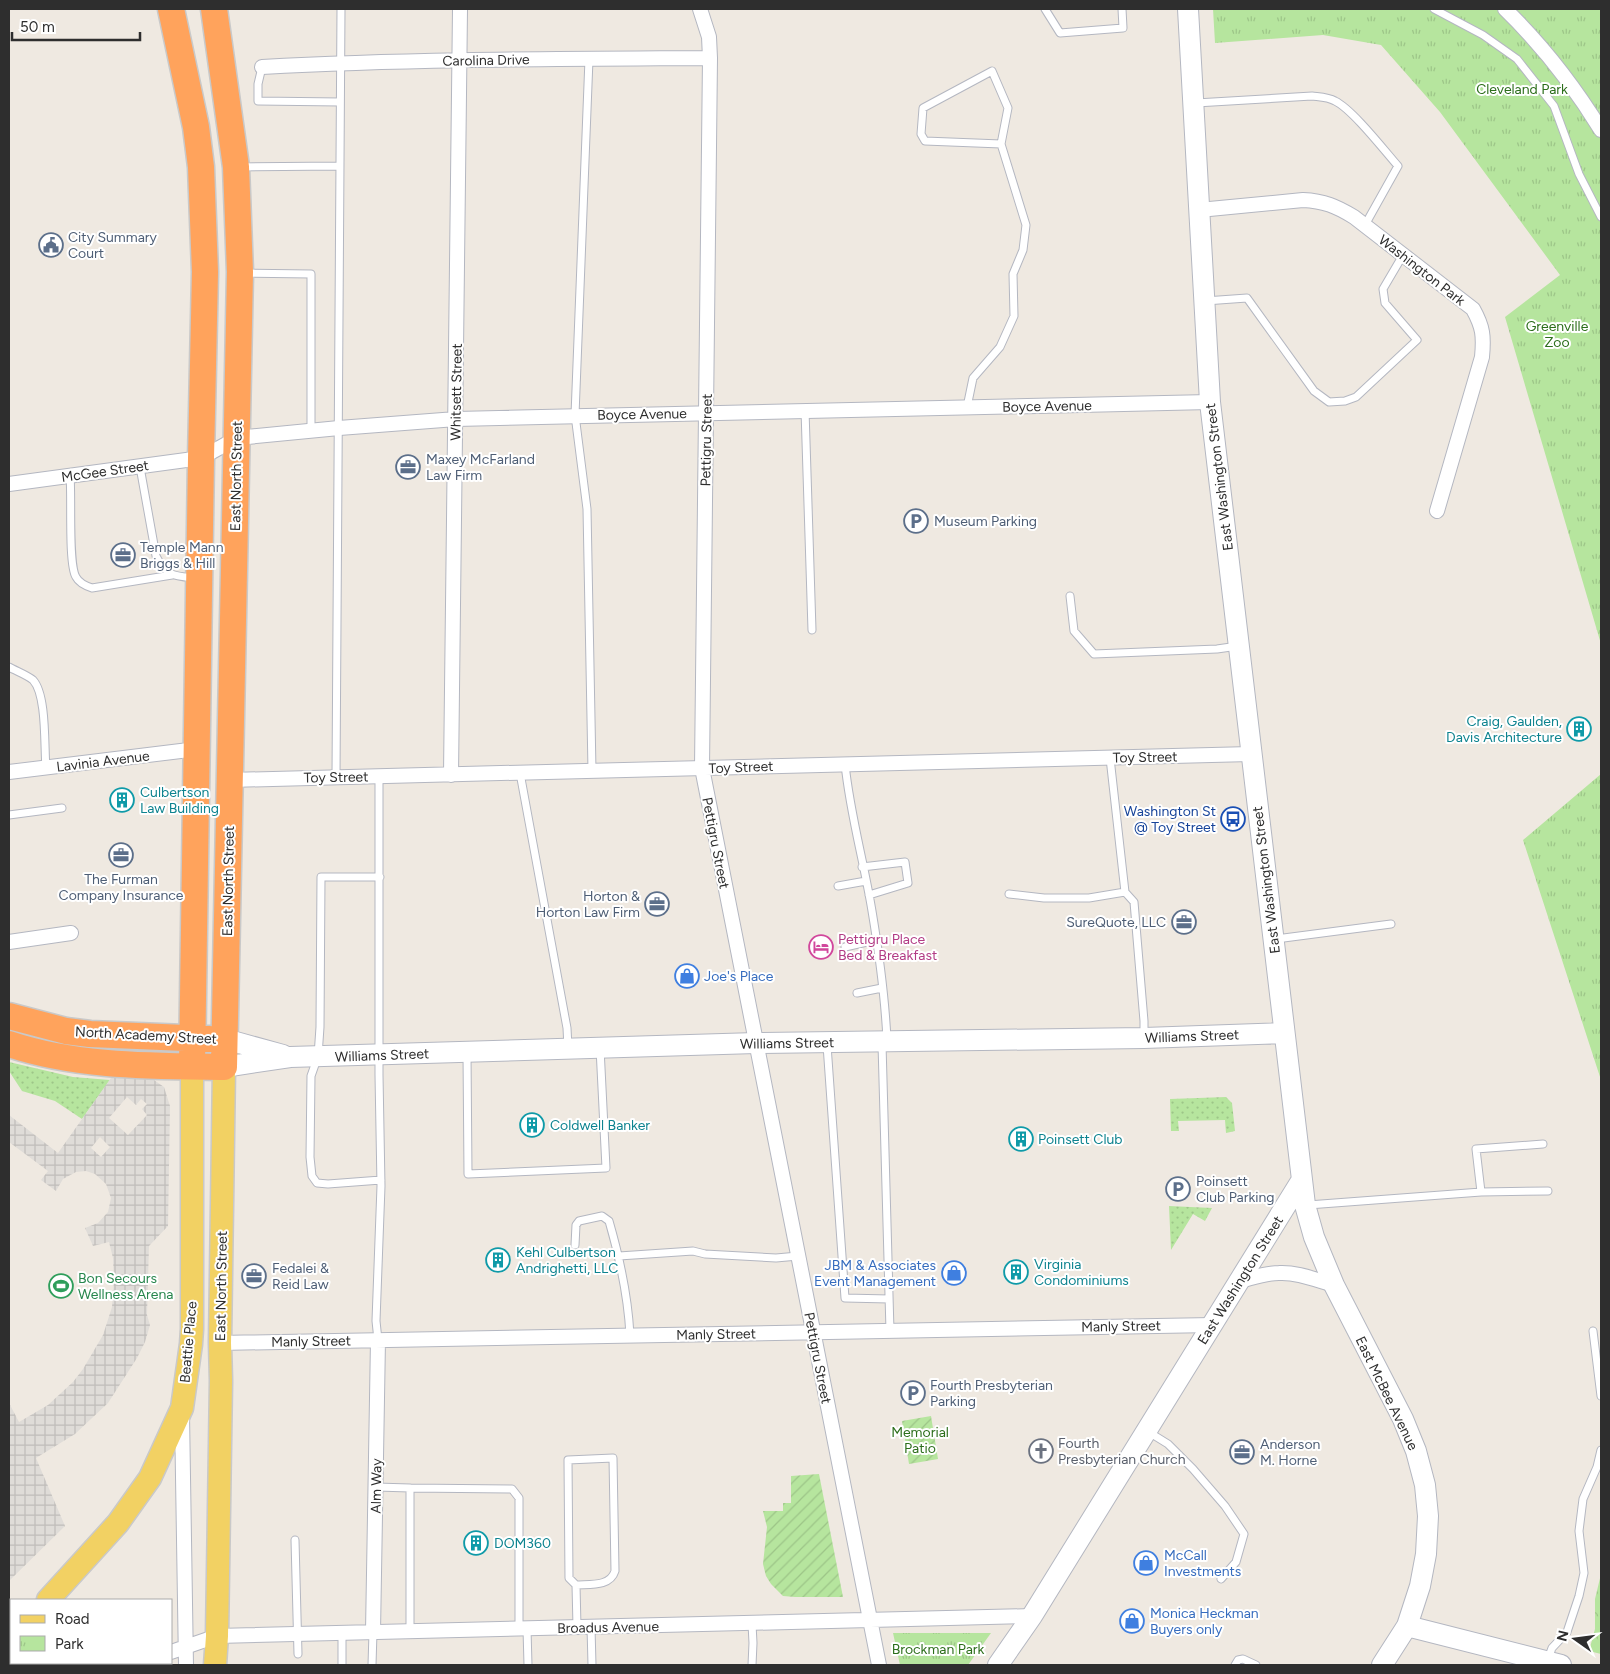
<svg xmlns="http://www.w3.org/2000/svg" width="1610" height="1674" font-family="Figtree,sans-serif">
	<defs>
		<pattern id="grass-dots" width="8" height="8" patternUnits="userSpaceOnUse" patternTransform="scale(1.25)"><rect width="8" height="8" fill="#b6e59e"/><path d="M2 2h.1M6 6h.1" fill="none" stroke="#9dc588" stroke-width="1.8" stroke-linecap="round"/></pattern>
		<pattern id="forest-crowns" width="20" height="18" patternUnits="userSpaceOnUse" patternTransform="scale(1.25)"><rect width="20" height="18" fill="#b6e59e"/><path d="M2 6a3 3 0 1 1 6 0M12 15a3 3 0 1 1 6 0" fill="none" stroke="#9dc588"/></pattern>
		<pattern id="park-tufts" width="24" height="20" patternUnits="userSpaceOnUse" patternTransform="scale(1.25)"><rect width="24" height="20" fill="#b6e59e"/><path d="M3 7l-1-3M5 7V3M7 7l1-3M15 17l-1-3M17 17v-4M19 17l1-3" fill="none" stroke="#9dc588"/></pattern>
		<pattern id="garden-furrows" width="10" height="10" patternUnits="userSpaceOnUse" patternTransform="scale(1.25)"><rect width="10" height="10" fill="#b6e59e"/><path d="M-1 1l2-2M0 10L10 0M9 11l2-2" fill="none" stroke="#9dc588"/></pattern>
		<pattern id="plaza-grid" width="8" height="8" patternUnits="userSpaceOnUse" patternTransform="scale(1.25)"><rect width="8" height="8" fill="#dfdcd8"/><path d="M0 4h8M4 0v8" fill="none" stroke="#c0bdba"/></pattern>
	</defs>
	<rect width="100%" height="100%" fill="#efe9e1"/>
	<!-- grass -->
	<path fill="url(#grass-dots)" d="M9 1062 73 1077 110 1080 82 1119 55 1101 22 1091 9 1071Z
		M1226 1097 1232 1103 1235 1131 1226 1133 1225 1120 1178 1121 1179 1131H1171L1170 1099Z
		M1169 1206 1212 1208 1205 1221 1193 1214 1171 1250Z"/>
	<!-- forest -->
	<path fill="url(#forest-crowns)" d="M1601 1574V1654L1589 1651 1595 1629V1599Z"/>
	<!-- park -->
	<path fill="url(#park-tufts)" d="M1213 9H1601V644L1505 317 1560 275 1440 112 1381 45 1323 35 1215 43Z
		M1601 774V1080L1523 840Z
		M893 1633H991L968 1665H900Z"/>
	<!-- garden -->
	<path fill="url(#garden-furrows)" d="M931 1416 938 1459 909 1464 902 1421Z
		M819 1474 843 1597H795L783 1596 771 1584 766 1576 763 1564 767 1527 763 1511H783V1503H791V1476Z"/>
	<!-- plaza -->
	<path fill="url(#plaza-grid)" fill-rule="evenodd" d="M113 1075 154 1080 164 1087 170 1106 168 1226 149 1246 147 1315 150 1325 145 1342 137 1358 108 1403 75 1434 36 1458 65 1526 9 1581V1403L19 1422 48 1405 73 1382 83 1369 103 1335 112 1307 114 1281 113 1258 109 1242 93 1246 85 1228 98 1223 108 1212 111 1198 106 1184 95 1174 86 1171 76 1172 63 1179 56 1191 41 1180 48 1171 9 1142V1115L58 1153ZM127 1097 136 1105 141 1099 147 1104 142 1109 147 1115 128 1135 109 1118ZM100 1137 110 1147 101 1157 91 1148Z"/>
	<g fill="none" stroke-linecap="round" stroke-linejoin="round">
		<!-- lane casing -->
		<g stroke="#b4b7c1" stroke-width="9">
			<path id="lane" d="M1045 9 1060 33 1123 28 1122 9
				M1434 9 1483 35 1517 59 1554 106 1579 174 1601 217
				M589 59 575 415 587 509 592 770
				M262 67 258 84V101L340 102
				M1196 103 1312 96C1320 97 1328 97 1335 101 1352 109 1384 150 1398 166L1365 225
				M241 167 340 166
				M245 273 311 274V431
				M1205 301 1247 298 1314 391 1329 402 1345 401 1356 397 1417 340 1385 303 1383 289 1403 255
				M967 407 973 378 1000 347 1014 316 1013 274 1023 250 1026 225 1001 144 925 141 921 134 923 108 992 71 1008 108 1001 144
				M805 410 812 630
				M140 467 156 556C166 576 173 576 194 578
				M70 476C72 497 68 564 76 577 79 583 86 586 92 588L172 575
				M1070 596 1074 631 1094 654 1217 649 1238 646
				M9 667C16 671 27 675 33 680 47 695 44 747 46 768
				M1110 758 1125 892 1134 902 1144 1021V1037
				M845 764C850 814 864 862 872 911 879 953 885 997 887 1040
				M520 773 567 1028 568 1048
				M336 776 341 9
				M9 815 62 808
				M862 867 905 862 908 883 869 895
				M380 877H321L320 1027 318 1056 311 1076 310 1157 312 1176 317 1183 328 1184 381 1180
				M838 886 866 881
				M1009 894 1044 898H1089L1125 892
				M1276 939 1391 924
				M845 947 876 940
				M857 993 882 988
				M882 1044 890 1331
				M827 1045 845 1298 889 1299
				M467 1054 468 1174 606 1168 600 1048
				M1481 1192 1476 1149 1543 1144
				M1308 1205 1481 1192 1548 1191
				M575 1245 576 1225 579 1221 602 1216 609 1221C620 1259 628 1297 630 1335
				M619 1256 693 1251 705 1254 776 1258 798 1256
				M1593 1331 1601 1396
				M378 1340 376 1321 381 1186 379 1075V776
				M1147 1431 1168 1444 1193 1469 1225 1506 1244 1534 1236 1562 1221 1579
				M376 1487 410 1488V1632
				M410 1488 512 1489 519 1498V1629
				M295 1540 298 1654
				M576 1585C590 1584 610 1587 615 1571L613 1458 568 1460 569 1578 576 1585 577 1627
				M591 1627 592 1665
				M527 1629 528 1665
				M342 1633V1665
				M1548 1659 1552 1648 1567 1632 1579 1596 1584 1573 1579 1531 1583 1499 1597 1467 1601 1450
				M372 1665 373 1632
				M752 1665 753 1643 752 1624
				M1235 1665 1238 1660 1243 1659 1256 1665"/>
		</g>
		<!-- street casing -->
		<g stroke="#b4b7c1" stroke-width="16">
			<path id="street" d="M700 9 709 37 710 58 702 768 879 1665
				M1505 9C1542 45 1574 86 1601 130
				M262 67C411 59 561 59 710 58
				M1199 210 1303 200C1324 201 1336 206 1354 217L1473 309C1483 327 1484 336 1482 357L1437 511
				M9 484 201 458 237 438 339 428 456 419 1210 402
				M9 772 197 749
				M451 775 460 9
				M230 780 1251 754
				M9 942 71 933
				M1239 1281C1252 1278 1265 1273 1279 1273 1297 1272 1316 1280 1334 1285
				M220 1343 1213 1325
				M182 1414 186 1665
				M373 1632 378 1340
				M171 1652 217 1636 1032 1616"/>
		</g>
		<!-- secondary casing -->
		<g stroke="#b4b7c1" stroke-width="22">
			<path id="secondary" d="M1188 9 1210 402 1305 1205 1314 1237 1334 1285 1403 1419 1416 1451 1425 1485 1428 1516 1426 1554 1420 1586 1407 1626 1382 1665
				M225 1039 283 1055
				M224 1067 290 1057 756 1043 1144 1038 1284 1033
				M1407 1626 1561 1665
				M998 1665 1032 1616 1301 1181"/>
		</g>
		<!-- primary casing -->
		<g stroke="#c9c9c9" stroke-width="25">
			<path id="primary" d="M48 1600 118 1523 150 1478 182 1408 191 1344 192 1329V1066
				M9 1643 11 1640
				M215 1665 217 1636 221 1381 220 1343 224 1067"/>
		</g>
		<!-- highway casing -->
		<g stroke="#c9c9c9" stroke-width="29">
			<path id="highway" d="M171 9 196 127 201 167 205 272 201 458 192 1066
				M9 1016 66 1031 90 1034 209 1039
				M9 1044C78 1067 152 1066 224 1067L240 272 236 167 214 9"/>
		</g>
		<!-- lane -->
		<use href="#lane" stroke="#fff" stroke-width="7"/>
		<!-- street -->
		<use href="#street" stroke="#fff" stroke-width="14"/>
		<!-- secondary -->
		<use href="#secondary" stroke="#fff" stroke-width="20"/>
		<!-- primary -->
		<use href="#primary" stroke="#f2d163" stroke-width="22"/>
		<!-- highway -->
		<use href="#highway" stroke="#ffa35c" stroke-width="26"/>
	</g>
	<!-- icons -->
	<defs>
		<g id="civic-ring" transform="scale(1.25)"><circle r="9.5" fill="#fff" stroke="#5c6f8a" stroke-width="1.5"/><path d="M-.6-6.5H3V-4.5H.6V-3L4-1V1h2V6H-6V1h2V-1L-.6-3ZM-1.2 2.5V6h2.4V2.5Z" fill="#5c6f8a"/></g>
		<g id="office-ring" transform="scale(1.25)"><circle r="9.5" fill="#fff" stroke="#5c6f8a" stroke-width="1.5"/><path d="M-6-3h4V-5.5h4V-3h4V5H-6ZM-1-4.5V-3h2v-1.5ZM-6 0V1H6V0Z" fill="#5c6f8a"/></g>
		<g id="parking-ring" transform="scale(1.25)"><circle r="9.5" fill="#fff" stroke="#5c6f8a" stroke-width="1.5"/><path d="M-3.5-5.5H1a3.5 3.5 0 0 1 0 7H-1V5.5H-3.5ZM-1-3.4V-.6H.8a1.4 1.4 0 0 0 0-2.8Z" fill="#5c6f8a"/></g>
		<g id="building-ring" transform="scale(1.25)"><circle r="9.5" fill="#fff" stroke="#0f9aa8" stroke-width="1.5"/><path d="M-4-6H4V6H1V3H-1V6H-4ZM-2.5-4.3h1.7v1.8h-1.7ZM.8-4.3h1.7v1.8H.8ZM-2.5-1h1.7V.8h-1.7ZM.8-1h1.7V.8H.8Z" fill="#0f9aa8"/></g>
		<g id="bus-ring" transform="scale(1.25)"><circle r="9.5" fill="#fff" stroke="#1a4fb4" stroke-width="1.5"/><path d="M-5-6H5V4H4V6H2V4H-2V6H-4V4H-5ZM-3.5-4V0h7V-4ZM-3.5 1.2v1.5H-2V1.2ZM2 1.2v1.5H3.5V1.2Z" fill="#1a4fb4"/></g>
		<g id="hotel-ring" transform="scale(1.25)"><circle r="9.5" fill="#fff" stroke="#d1479c" stroke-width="1.5"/><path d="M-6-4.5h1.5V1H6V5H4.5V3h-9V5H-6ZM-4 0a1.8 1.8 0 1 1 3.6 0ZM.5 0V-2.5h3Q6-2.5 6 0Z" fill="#d1479c"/></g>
		<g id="shop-ring" transform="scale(1.25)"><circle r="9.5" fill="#fff" stroke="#3f7fe0" stroke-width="1.5"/><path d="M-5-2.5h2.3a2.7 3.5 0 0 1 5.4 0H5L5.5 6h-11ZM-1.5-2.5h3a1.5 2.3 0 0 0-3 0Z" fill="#3f7fe0"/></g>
		<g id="stadium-ring" transform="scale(1.25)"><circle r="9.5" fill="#fff" stroke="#2e9e5b" stroke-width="1.5"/><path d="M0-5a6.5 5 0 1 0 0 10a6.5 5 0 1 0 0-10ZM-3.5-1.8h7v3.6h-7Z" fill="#2e9e5b"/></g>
		<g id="church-ring" transform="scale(1.25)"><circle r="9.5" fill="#fff" stroke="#6b7280" stroke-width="1.5"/><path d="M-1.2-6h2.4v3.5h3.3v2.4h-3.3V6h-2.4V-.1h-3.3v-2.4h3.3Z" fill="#6b7280"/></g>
	</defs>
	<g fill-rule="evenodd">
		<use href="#civic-ring" x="51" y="245"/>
		<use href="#office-ring" x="408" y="467"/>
		<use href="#parking-ring" x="916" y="521"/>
		<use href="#office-ring" x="123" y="555"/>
		<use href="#building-ring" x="1579" y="729"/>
		<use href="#building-ring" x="122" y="800"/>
		<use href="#bus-ring" x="1233" y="819"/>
		<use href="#office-ring" x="121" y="855"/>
		<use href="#office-ring" x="657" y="904"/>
		<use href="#office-ring" x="1184" y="922"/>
		<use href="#hotel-ring" x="821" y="947"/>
		<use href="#shop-ring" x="687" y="976"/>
		<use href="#building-ring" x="532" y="1125"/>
		<use href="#building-ring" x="1021" y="1139"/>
		<use href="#parking-ring" x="1178" y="1189"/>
		<use href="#building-ring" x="498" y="1260"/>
		<use href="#building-ring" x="1016" y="1272"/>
		<use href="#shop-ring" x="954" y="1273"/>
		<use href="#office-ring" x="254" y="1276"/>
		<use href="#stadium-ring" x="61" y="1286"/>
		<use href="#parking-ring" x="913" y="1393"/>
		<use href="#church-ring" x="1041" y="1451"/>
		<use href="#office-ring" x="1242" y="1452"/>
		<use href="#building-ring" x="476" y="1543"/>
		<use href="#shop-ring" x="1146" y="1563"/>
		<use href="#shop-ring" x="1132" y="1621"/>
	</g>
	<g text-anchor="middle" stroke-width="4" stroke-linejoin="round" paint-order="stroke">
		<!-- street labels -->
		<g font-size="14" fill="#2e2e2e" stroke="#fff">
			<text transform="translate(486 60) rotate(-1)" y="5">Carolina Drive</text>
			<text transform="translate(1422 270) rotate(38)" y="5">Washington Park</text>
			<text transform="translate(456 392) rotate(-89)" y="5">Whitsett Street</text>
			<text transform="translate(1047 406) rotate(-1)" y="5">Boyce Avenue</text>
			<text transform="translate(642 414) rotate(-1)" y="5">Boyce Avenue</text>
			<text transform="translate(706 440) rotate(-89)" y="5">Pettigru Street</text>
			<text transform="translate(105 471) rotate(-8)" y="5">McGee Street</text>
			<text transform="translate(236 476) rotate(-89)" y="5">East North Street</text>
			<text transform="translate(1219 477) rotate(-97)" y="5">East Washington Street</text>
			<text transform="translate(1145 757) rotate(-1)" y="5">Toy Street</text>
			<text transform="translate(103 761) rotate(-7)" y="5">Lavinia Avenue</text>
			<text transform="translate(741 767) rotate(-2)" y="5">Toy Street</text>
			<text transform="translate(336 777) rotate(-1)" y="5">Toy Street</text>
			<text transform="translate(716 843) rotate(79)" y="5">Pettigru Street</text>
			<text transform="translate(1266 880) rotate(-97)" y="5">East Washington Street</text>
			<text transform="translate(228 881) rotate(-89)" y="5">East North Street</text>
			<text transform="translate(146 1035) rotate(3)" y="5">North Academy Street</text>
			<text transform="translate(1192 1036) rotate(-2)" y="5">Williams Street</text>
			<text transform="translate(787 1043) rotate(-1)" y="5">Williams Street</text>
			<text transform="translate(382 1055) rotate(-2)" y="5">Williams Street</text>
			<text transform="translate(1240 1280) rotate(-58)" y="5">East Washington Street</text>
			<text transform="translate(221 1286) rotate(-89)" y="5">East North Street</text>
			<text transform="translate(1121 1326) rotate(-1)" y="5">Manly Street</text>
			<text transform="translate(716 1334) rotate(-1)" y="5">Manly Street</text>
			<text transform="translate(311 1341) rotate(-1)" y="5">Manly Street</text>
			<text transform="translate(188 1342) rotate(-85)" y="5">Beattie Place</text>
			<text transform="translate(818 1358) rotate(79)" y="5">Pettigru Street</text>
			<text transform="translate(1387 1393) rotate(64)" y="5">East McBee Avenue</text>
			<text transform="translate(376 1486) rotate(-89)" y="5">Alm Way</text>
			<text transform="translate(608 1627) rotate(-1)" y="5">Broadus Avenue</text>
		</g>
		<!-- park labels -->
		<g font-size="14" fill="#2c6e1b" stroke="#fff">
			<text x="1522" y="94">Cleveland Park</text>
			<text x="1557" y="331">Greenville<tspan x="1557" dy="16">Zoo</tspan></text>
			<text x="920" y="1437">Memorial<tspan x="920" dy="16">Patio</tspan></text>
			<text x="938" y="1654">Brockman Park</text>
		</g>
		<!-- service labels -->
		<g font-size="14" fill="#4e5e75" stroke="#fff" text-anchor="start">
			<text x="68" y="242">City Summary<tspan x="68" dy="16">Court</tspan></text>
			<text x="426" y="464">Maxey McFarland<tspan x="426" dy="16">Law Firm</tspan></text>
			<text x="934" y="526">Museum Parking</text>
			<text x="140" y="552">Temple Mann<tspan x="140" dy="16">Briggs &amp; Hill</tspan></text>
			<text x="121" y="884" text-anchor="middle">The Furman<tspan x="121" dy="16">Company Insurance</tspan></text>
			<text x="640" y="901" text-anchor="end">Horton &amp;<tspan x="640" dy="16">Horton Law Firm</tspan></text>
			<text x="1166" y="927" text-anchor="end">SureQuote, LLC</text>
			<text x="1196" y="1186">Poinsett<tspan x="1196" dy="16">Club Parking</tspan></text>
			<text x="272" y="1273">Fedalei &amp;<tspan x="272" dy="16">Reid Law</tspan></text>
			<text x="930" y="1390">Fourth Presbyterian<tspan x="930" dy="16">Parking</tspan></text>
			<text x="1260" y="1449">Anderson<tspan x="1260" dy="16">M. Horne</tspan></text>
		</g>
		<!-- culture labels -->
		<g font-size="14" fill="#0d838f" stroke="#fff" text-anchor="start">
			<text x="1562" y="726" text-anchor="end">Craig, Gaulden,<tspan x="1562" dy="16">Davis Architecture</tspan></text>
			<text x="140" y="797">Culbertson<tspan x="140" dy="16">Law Building</tspan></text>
			<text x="550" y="1130">Coldwell Banker</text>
			<text x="1038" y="1144">Poinsett Club</text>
			<text x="516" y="1257">Kehl Culbertson<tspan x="516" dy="16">Andrighetti, LLC</tspan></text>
			<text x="1034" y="1269">Virginia<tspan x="1034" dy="16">Condominiums</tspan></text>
			<text x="494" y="1548">DOM360</text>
		</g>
		<!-- transit labels -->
		<g font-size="14" fill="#164399" stroke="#fff" text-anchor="end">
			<text x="1216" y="816">Washington St<tspan x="1216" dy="16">@ Toy Street</tspan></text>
		</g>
		<!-- hotel labels -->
		<g font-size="14" fill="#b23c85" stroke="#fff" text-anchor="start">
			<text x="838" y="944">Pettigru Place<tspan x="838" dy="16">Bed &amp; Breakfast</tspan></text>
		</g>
		<!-- shop labels -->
		<g font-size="14" fill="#366cbe" stroke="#fff" text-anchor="start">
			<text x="704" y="981">Joe's Place</text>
			<text x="936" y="1270" text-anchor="end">JBM &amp; Associates<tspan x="936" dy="16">Event Management</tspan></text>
			<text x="1164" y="1560">McCall<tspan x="1164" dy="16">Investments</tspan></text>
			<text x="1150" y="1618">Monica Heckman<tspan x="1150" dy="16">Buyers only</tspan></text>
		</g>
		<!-- leisure labels -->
		<g font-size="14" fill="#27864d" stroke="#fff" text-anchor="start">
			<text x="78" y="1283">Bon Secours<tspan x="78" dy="16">Wellness Arena</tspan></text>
		</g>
		<!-- worship labels -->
		<g font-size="14" fill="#5b616d" stroke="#fff" text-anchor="start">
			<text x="1058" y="1448">Fourth<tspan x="1058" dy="16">Presbyterian Church</tspan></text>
		</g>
	</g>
	<!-- border -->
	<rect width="1610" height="1674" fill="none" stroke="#2e2e2e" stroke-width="20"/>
	<!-- legend -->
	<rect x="10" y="1599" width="162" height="65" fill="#ffffff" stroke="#ababab"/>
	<rect x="20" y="1615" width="25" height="8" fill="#f2d163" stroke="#ababab"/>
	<text x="55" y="1624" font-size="15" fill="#2e2e2e">Road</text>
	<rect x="20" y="1636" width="25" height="15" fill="url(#park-tufts)" stroke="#ababab"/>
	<text x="55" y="1649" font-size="15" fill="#2e2e2e">Park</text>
	<!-- north arrow -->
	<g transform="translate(1575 1639) rotate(284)" stroke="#ffffff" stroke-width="4" paint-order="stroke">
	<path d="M0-4L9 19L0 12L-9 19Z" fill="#2e2e2e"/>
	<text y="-8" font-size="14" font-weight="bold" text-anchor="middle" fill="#2e2e2e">N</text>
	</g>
	<!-- scale -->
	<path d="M12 32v8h128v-8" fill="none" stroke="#2e2e2e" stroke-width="2.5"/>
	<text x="20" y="32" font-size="15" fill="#2e2e2e" stroke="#ffffff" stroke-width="4" paint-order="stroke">50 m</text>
</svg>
